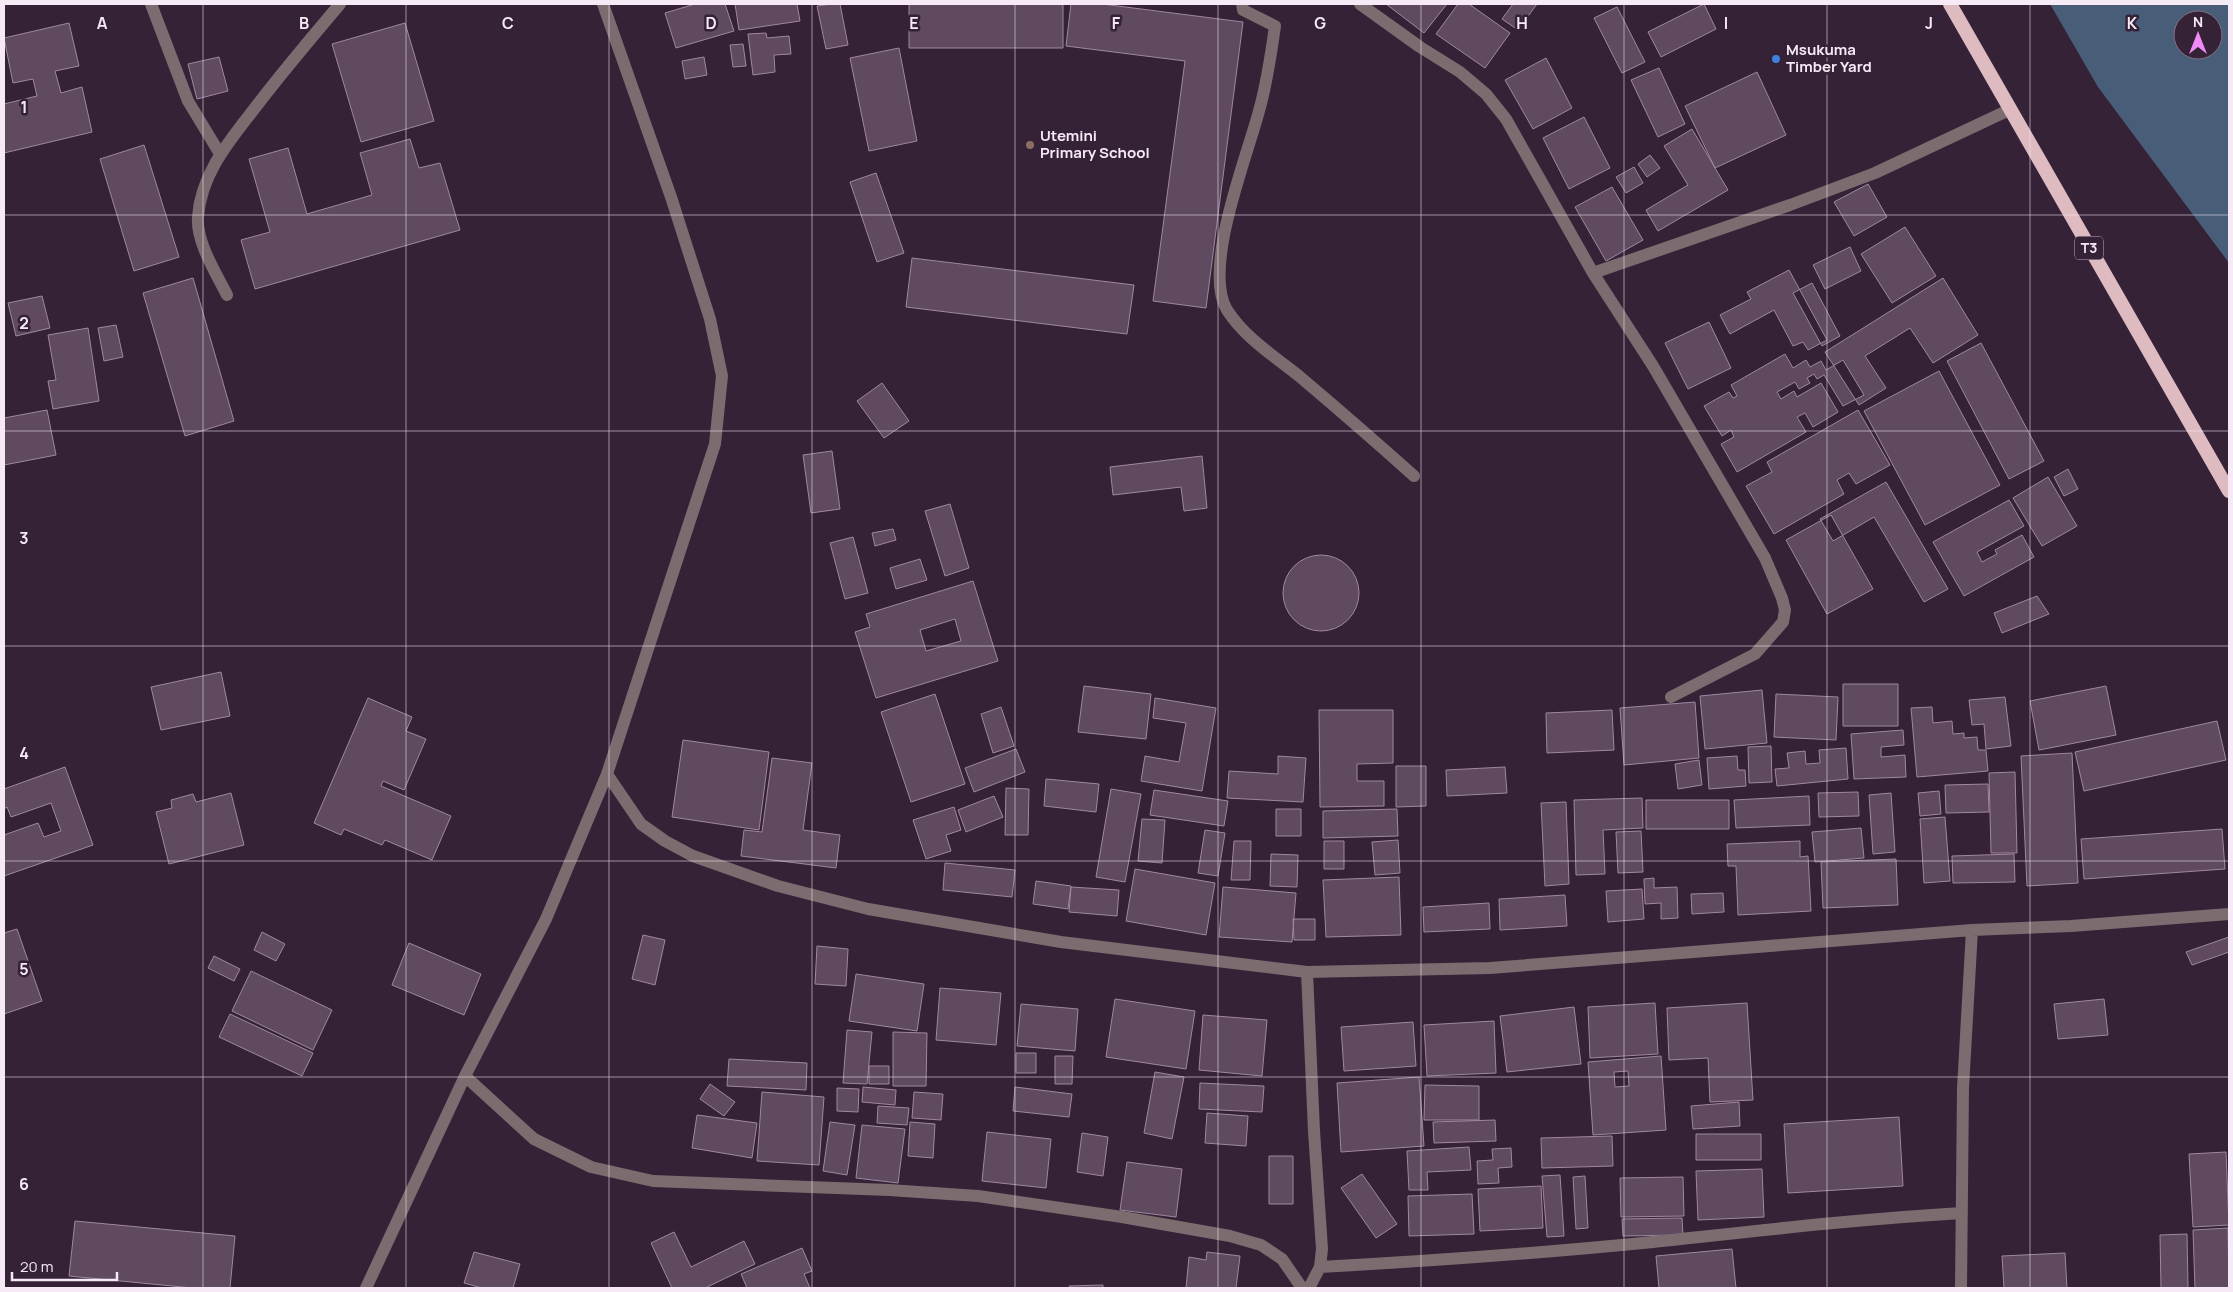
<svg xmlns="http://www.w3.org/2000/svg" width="2233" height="1292" font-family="Manrope,sans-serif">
	<rect width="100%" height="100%" fill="#352236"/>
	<!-- water -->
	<path fill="#475d78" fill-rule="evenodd" d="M2050 4H2229V263L2098 87ZM2183 20H2213V50H2183Z"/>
	<!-- building -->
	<path fill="#604a60" stroke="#9f88a0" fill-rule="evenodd" d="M695 4H725L734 31 676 48 665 13Z
		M735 4H797L800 21 739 30Z
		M832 4H840L848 45 826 49 817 6Z
		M909 4H1063V48H909Z
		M1071 4H1102L1243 22 1206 308 1153 301 1185 61 1066 46Z
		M1386 4H1447L1424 33Z
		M1458 4H1469L1510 33 1485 68 1436 34Z
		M1513 4H1537L1518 30 1502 19Z
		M1704 4 1716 29 1661 57 1648 32Z
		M1617 7 1645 62 1622 73 1594 18Z
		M69 23 79 66 55 71 61 93 82 87 92 132 4 153V104L37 96 33 79 13 83 4 38Z
		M405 23 434 121 361 142 332 44Z
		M766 33 767 38 789 36 791 54 774 55 775 72 753 75 748 34Z
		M743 44 746 66 733 67 730 45Z
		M899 48 917 141 869 151 850 58Z
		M219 57 228 91 197 99 188 64Z
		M704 57 707 75 685 79 682 61Z
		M1546 58 1572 108 1533 129 1505 80Z
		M1659 68 1685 124 1658 137 1631 80Z
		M1757 72 1786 135 1715 168 1685 106Z
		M1584 117 1610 168 1569 189 1543 138Z
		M1692 129 1728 190 1658 231 1646 210 1688 185 1664 146Z
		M410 139 419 168 440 163 460 230 255 289 241 240 270 232 249 159 288 148 307 214 372 195 360 153Z
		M144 145 179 257 134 271 100 159Z
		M1650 155 1660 168 1647 177 1638 164Z
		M1634 167 1643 183 1626 193 1616 177Z
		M876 173 904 253 877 262 850 182Z
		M1868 184 1887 217 1854 236 1834 202Z
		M1612 187 1643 240 1606 261 1575 207Z
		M1905 227 1936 276 1892 303 1861 254Z
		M1850 247 1861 271 1825 289 1813 265Z
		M912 258 1134 285 1127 334 906 307Z
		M1789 270 1827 340 1808 350 1803 342 1793 346 1774 310 1730 334 1720 315 1751 299 1747 292Z
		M193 278 234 421 185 436 143 293Z
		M1943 278 1978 335 1933 363 1910 328 1865 356 1886 388 1859 405 1825 352Z
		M1812 283 1840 336 1822 346 1793 293Z
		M42 296 50 328 16 336 8 303Z
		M1709 322 1731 368 1688 389 1665 343Z
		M116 325 123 357 104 361 98 328Z
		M88 328 99 401 53 409 48 381 56 380 48 335Z
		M1981 343 2044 461 2009 479 1947 361Z
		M1785 354 1793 368 1806 360 1810 367 1821 361 1826 370 1843 360 1864 395 1843 406 1824 375 1817 379 1814 374 1807 378 1810 383 1799 389 1795 382 1777 392 1781 399 1794 391 1797 397 1821 383 1838 412 1813 427 1805 413 1797 417 1806 432 1737 472 1721 444 1734 437 1731 430 1722 436 1704 406 1729 392 1733 398 1737 396 1731 385Z
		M1939 371 2000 485 1925 525 1864 411Z
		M882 383 909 421 884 438 857 401Z
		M47 410 56 455 4 465V418Z
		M1858 410 1890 465 1856 484 1849 473 1837 480 1844 494 1774 534 1746 486 1772 472 1767 462Z
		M832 451 840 509 811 513 803 455Z
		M1202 456 1207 508 1184 511 1181 487 1113 495 1110 467Z
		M2068 469 2078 489 2064 496 2054 477Z
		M2048 477 2077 526 2042 546 2013 498Z
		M1886 482 1948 589 1924 602 1874 517 1833 541 1820 519Z
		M2009 500 2024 526 1977 552 1982 562 1997 554 1995 550 2022 535 2034 557 1964 596 1933 542Z
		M950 504 969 568 945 576 925 511Z
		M1831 515 1873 589 1827 614 1786 540Z
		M893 529 896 540 875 546 872 533Z
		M853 537 868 593 845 599 830 543Z
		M1283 593a38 38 0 1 1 76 0a38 38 0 1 1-76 0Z
		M920 559 927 580 896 589 890 568Z
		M973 581 998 661 876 698 855 632 870 627 866 614ZM955 619 961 641 926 651 920 630Z
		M2037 596 2049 614 2002 633 1994 613Z
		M221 672 230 716 161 730 151 687Z
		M1843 684H1898V726H1843Z
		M1084 686 1151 694 1146 739 1078 732Z
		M2106 686 2116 735 2039 750 2030 701Z
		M1762 690 1767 743 1705 749 1700 696Z
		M935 694 965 784 911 802 881 712Z
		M1776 694 1838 697 1836 740 1774 737Z
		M2005 697 2011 746 1986 749 1984 724 1972 725 1969 700Z
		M368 698 412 717 406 731 426 739 404 790 383 781 381 786 451 816 432 860 385 840 382 845 344 829 341 835 314 823Z
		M1155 698 1216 708 1202 791 1141 781 1145 756 1179 762 1186 723 1153 718Z
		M1695 702 1699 758 1624 765 1620 708Z
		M1001 707 1014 746 993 753 981 714Z
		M1932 707 1933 723 1952 721 1953 734 1964 733V738L1977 737 1978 750H1986L1988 771 1917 777 1911 708Z
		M1319 710H1393V763L1357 764V781H1384V806L1320 807Z
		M1612 710 1614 750 1547 753 1546 713Z
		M2217 721 2226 760 2084 791 2075 752Z
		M1903 730 1904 745 1881 747V757L1905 755 1906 777 1854 779 1851 734Z
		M683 740 769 752 759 830 672 817Z
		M1771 746 1772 782 1749 783 1748 747Z
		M1846 748 1848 779 1777 786 1775 769 1789 768 1787 753 1805 751 1806 764 1820 763 1819 750Z
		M1016 749 1025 772 974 792 965 768Z
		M2072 753 2078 883 2027 886 2021 756Z
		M1278 756 1306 758 1303 802 1227 798 1229 771 1278 774Z
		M1737 756 1738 770H1745L1746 786 1709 789 1707 758Z
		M772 758 812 763 803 830 840 835 836 868 741 856 744 830 762 832Z
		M1699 760 1702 785 1678 789 1675 764Z
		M1396 766H1426V806L1396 807Z
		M65 767 93 845 4 876V835L38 823 44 837 61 831 51 803 11 817 7 807 4 809V789Z
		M1505 767 1507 793 1447 796 1446 770Z
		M2015 772 2017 853H1991L1989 773Z
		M1046 779 1099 784 1096 812 1044 806Z
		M1988 784 1989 812 1946 813 1945 785Z
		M1006 788 1029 789 1028 835H1005Z
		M1111 789 1141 794 1125 882 1096 877Z
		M1154 790 1228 801 1224 826 1150 815Z
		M1939 791 1941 814 1920 816 1918 793Z
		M1858 792 1859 816 1819 817 1818 793Z
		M231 793 244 845 169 864 156 812 172 808 171 800 193 794 196 802Z
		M1891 793 1895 852 1873 854 1869 795Z
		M994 796 1003 817 966 832 958 810Z
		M1809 796 1810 825 1736 828 1734 800Z
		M1642 798 1643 828 1603 830 1605 874 1576 875 1574 800Z
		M1646 800H1729V829H1646Z
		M1566 802 1569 884 1545 886 1541 803Z
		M954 807 961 830 946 835 951 851 926 859 913 820Z
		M1276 809H1301V836H1276Z
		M1397 809 1398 836 1323 838V811Z
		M1945 817 1950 881 1924 883 1920 819Z
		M1142 819 1165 820 1162 863 1138 861Z
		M1861 828 1864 858 1815 862 1812 832Z
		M2222 829 2225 869 2084 879 2081 839Z
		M1205 830 1225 833 1218 876 1198 873Z
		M1641 831 1643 872 1618 873 1616 832Z
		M1398 840 1400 873 1375 875 1372 842Z
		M1234 841H1251L1250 880H1231Z
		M1324 841H1344V869H1324Z
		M1800 841V857L1808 856 1811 911 1738 915 1736 866H1728L1727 844Z
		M1271 854 1298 855 1297 887 1270 886Z
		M2014 854 2015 882 1953 883 1952 856Z
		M1896 859 1898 905 1823 908 1821 862Z
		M945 863 1015 870 1012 897 943 890Z
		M1135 869 1215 883 1206 935 1126 921Z
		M1399 877 1401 935 1326 937 1323 880Z
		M1654 878V888L1677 887 1678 918 1661 919V903L1645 904 1644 879Z
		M1036 881 1071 886 1068 909 1033 904Z
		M1071 887 1119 890 1117 916 1069 912Z
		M1223 887 1296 893 1292 942 1219 937Z
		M1642 889 1644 919 1608 922 1606 891Z
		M1723 893 1724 912 1692 914 1691 894Z
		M1565 895 1567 926 1500 930 1499 899Z
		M1489 903 1490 929 1424 932 1423 907Z
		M1293 919H1315V940H1294Z
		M17 929 42 1001 4 1014V933Z
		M262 932 285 944 276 961 254 950Z
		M643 935 665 940 655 985 632 979Z
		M2229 937V952L2192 965 2186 952Z
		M409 943 481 974 464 1015 392 985Z
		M817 946 848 949 846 986 815 984Z
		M214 956 240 969 234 981 208 968Z
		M251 971 332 1010 313 1050 232 1011Z
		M856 974 924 984 917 1031 849 1021Z
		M940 988 1001 993 996 1045 936 1040Z
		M1115 999 1195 1011 1186 1069 1106 1057Z
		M2104 999 2108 1035 2058 1039 2054 1004Z
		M1655 1003 1658 1054 1590 1058 1588 1007Z
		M1747 1003 1753 1100 1710 1102 1708 1058 1669 1060 1667 1008Z
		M1021 1004 1078 1009 1075 1051 1017 1046Z
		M1574 1007 1581 1064 1507 1072 1500 1016Z
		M230 1014 313 1053 302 1076 219 1037Z
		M1203 1015 1267 1020 1262 1076 1199 1070Z
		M1494 1021 1496 1073 1427 1076 1424 1025Z
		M1413 1022 1416 1066 1344 1071 1341 1027Z
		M847 1030 872 1032 867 1084 843 1083Z
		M893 1032 927 1033 926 1086H893Z
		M1016 1053H1036V1073H1016Z
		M1055 1056H1073L1072 1084H1055Z
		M1661 1056 1666 1130 1593 1135 1588 1062ZM1628 1071 1629 1086 1615 1087 1614 1072Z
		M729 1059 807 1063 806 1090 727 1086Z
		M869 1066H889V1084H869Z
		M1155 1072 1184 1077 1172 1139 1144 1133Z
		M1419 1077 1424 1146 1341 1152 1337 1083Z
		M1200 1083 1264 1086 1262 1112 1199 1109Z
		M710 1084 735 1102 724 1116 700 1099Z
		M1425 1085 1479 1086V1120H1424Z
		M863 1087 896 1090 895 1105 862 1102Z
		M1015 1087 1072 1094 1069 1117 1013 1111Z
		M837 1088 859 1089 858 1112 837 1111Z
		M762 1092 824 1097 819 1165 757 1161Z
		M914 1092 943 1094 941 1120 912 1118Z
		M1739 1102 1740 1126 1693 1129 1691 1106Z
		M878 1106 909 1108 907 1125 877 1123Z
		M1207 1113 1248 1116 1246 1146 1205 1143Z
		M697 1115 757 1123 752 1158 692 1148Z
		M1899 1117 1903 1186 1788 1193 1784 1124Z
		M1495 1120 1496 1141 1434 1143 1433 1122Z
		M830 1122 855 1125 847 1175 823 1171Z
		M910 1122 935 1124 933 1158 908 1156Z
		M862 1125 905 1129 898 1183 856 1178Z
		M987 1132 1051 1139 1046 1188 982 1181Z
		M1082 1133 1108 1137 1103 1176 1077 1172Z
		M1696 1134H1761V1160H1696Z
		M1612 1136 1613 1166 1542 1168 1541 1138Z
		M1469 1147 1471 1170 1427 1172 1428 1190H1409L1407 1151Z
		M1511 1148 1512 1167 1498 1168 1499 1183 1478 1184 1477 1161 1493 1160 1492 1149Z
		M2226 1152 2229 1225 2193 1227 2189 1154Z
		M1269 1156H1293V1204H1269Z
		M1127 1162 1182 1169 1176 1217 1120 1210Z
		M1762 1169 1764 1217 1698 1220 1696 1171Z
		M1362 1174 1397 1224 1376 1238 1341 1188Z
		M1560 1175 1564 1236 1547 1237 1542 1176Z
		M1585 1176 1588 1228 1576 1229 1573 1177Z
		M1683 1177 1684 1216 1621 1217 1620 1178Z
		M1541 1186 1543 1228 1480 1231 1478 1189Z
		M1472 1194 1474 1234 1409 1236 1408 1196Z
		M1682 1218 1683 1235 1623 1236 1622 1219Z
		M75 1221 235 1236 230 1288H193L69 1276Z
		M2228 1228 2229 1288H2195L2193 1230Z
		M674 1232 691 1267 744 1241 755 1264 705 1288H672L651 1243Z
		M2187 1234 2188 1288H2161L2160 1235Z
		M802 1248 812 1271 804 1274 810 1288H747L741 1274Z
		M1732 1249 1736 1288H1659L1656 1256Z
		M474 1252 520 1264 513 1288H482L464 1283Z
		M1207 1252 1240 1256 1236 1288H1186L1189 1257 1206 1260Z
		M2065 1253 2067 1288H2004L2002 1256Z
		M1103 1285V1288H1070L1069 1286Z"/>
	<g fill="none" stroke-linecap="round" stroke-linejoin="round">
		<!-- service -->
		<path stroke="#7c6c6f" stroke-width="12" d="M151 4 188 101 220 154
			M227 295C216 273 196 242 198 217 201 172 232 138 258 104 284 70 312 37 340 4"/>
		<!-- minor -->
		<path stroke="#7c6c6f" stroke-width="12" d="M1242 4 1243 10 1275 26C1271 55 1267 83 1259 111 1247 157 1202 268 1227 310 1245 338 1274 356 1299 376 1338 409 1376 442 1414 476
			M1360 4 1420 47 1460 72 1486 94 1506 119 1593 273 1653 366 1765 558 1782 598 1785 610 1783 622 1755 654 1671 697
			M1593 273 1790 205 1875 173 2009 110
			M607 774 641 824 665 841 693 856 778 886 868 909 1061 942 1307 972 1490 968 1972 930 2071 926 2229 914
			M1307 972 1314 1131 1322 1249 1320 1267 1309 1288
			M465 1076 534 1139 591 1167 653 1181 889 1190 978 1196 1122 1217 1230 1236 1261 1245 1282 1259 1302 1288
			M1320 1267C1431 1261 1542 1253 1653 1242 1756 1231 1858 1219 1962 1213
			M366 1288 465 1076 546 919 607 774 715 444 722 376 710 319 671 197 603 4
			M1961 1288 1963 1088 1972 930"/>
		<!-- trunk -->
		<path stroke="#debac1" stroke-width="14" d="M1950 4 2229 491"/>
	</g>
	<!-- grid -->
	<path fill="none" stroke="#f7eaf7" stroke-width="1" stroke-opacity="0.55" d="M203 4V1288M406 4V1288M609 4V1288M812 4V1288M1015 4V1288M1218 4V1288M1421 4V1288M1624 4V1288M1827 4V1288M2030 4V1288M4 215H2229M4 431H2229M4 646H2229M4 861H2229M4 1077H2229"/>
	<!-- markers -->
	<circle fill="#3f7fe0" stroke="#352236" stroke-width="2" cx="1776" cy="59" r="5"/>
	<circle fill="#8d6e63" stroke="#352236" stroke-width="2" cx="1030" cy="145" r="5"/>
	<g text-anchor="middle" stroke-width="5" stroke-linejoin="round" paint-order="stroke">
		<!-- shield labels -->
		<rect fill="#352236" stroke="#bdaebd" stroke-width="1" x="2075" y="236.5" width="28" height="23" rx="4"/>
		<g font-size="14" font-weight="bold" fill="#f7eaf7">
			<text x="2089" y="253">T3</text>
		</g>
		<!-- poi labels -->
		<g font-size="15" font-weight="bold" fill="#f7eaf7" stroke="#352236" text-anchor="start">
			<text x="1786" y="55">Msukuma<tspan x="1786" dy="17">Timber Yard</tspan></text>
			<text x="1040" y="141">Utemini<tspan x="1040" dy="17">Primary School</tspan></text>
		</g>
	</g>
	<g font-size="16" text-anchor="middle" font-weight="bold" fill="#f7eaf7" stroke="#352236" stroke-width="5" stroke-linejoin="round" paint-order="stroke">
		<text x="102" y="29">A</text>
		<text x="304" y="29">B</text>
		<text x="508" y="29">C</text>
		<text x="711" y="29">D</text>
		<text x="914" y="29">E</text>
		<text x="1116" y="29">F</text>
		<text x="1320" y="29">G</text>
		<text x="1522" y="29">H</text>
		<text x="1726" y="29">I</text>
		<text x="1929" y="29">J</text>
		<text x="2132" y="29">K</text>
		<text x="24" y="113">1</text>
		<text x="24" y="329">2</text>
		<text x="24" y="544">3</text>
		<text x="24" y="759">4</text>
		<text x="24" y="975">5</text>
		<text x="24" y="1190">6</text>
	</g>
	<!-- border -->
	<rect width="2233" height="1292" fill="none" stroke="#f7eaf7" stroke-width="10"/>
	<!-- north arrow -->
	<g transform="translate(2198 35)"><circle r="24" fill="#352236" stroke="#837283"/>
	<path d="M0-4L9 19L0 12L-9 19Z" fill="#ef8bf7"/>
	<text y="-8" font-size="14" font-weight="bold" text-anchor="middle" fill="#f7eaf7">N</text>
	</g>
	<!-- scale -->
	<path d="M12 1272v8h105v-8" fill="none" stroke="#f7eaf7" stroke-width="2.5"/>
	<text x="20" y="1272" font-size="15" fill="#f7eaf7" stroke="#352236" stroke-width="4" paint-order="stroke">20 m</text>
</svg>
